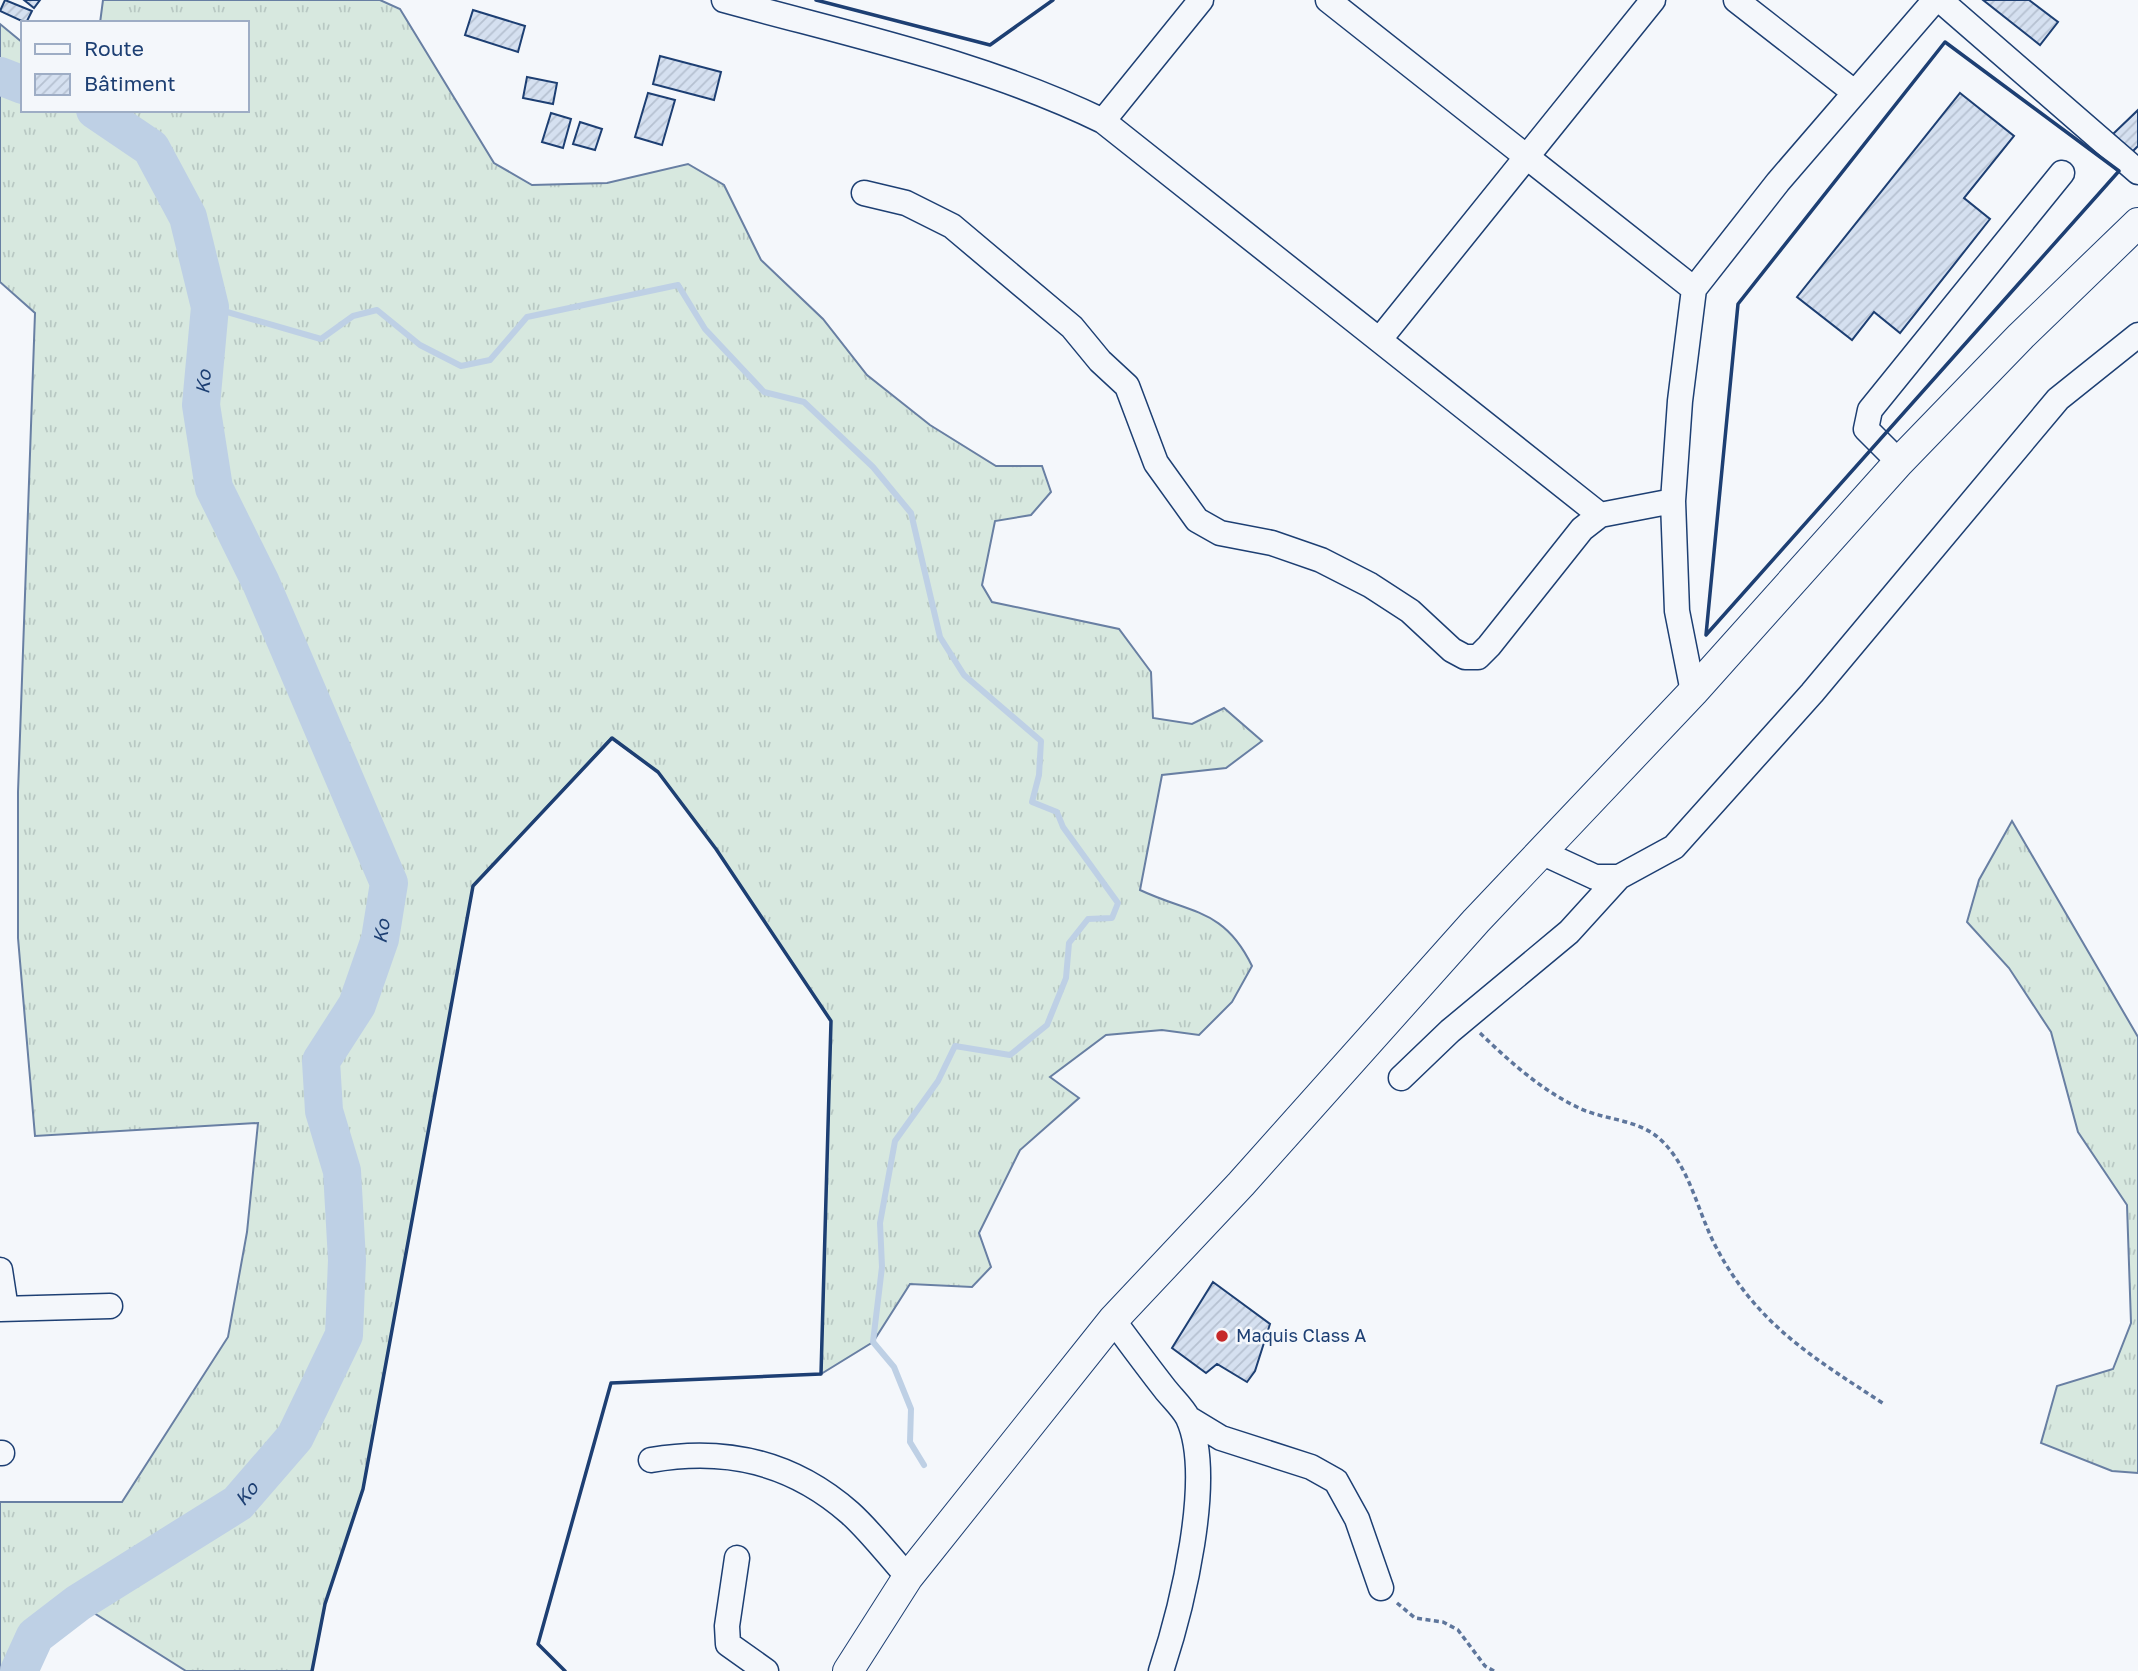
<svg xmlns="http://www.w3.org/2000/svg" width="2138" height="1671" font-family="'Golos Text',sans-serif">
	<defs>
		<pattern id="grass-tufts" width="24" height="20" patternUnits="userSpaceOnUse" patternTransform="scale(1.75)"><rect width="24" height="20" fill="#d7e8df"/><path d="M3 7l-1-3M5 7V3M7 7l1-3M15 17l-1-3M17 17v-4M19 17l1-3" fill="none" stroke="#b8c8c3"/></pattern>
		<pattern id="building-hatch" width="6" height="6" patternUnits="userSpaceOnUse" patternTransform="scale(1.75)"><rect width="6" height="6" fill="#d5e0f0"/><path d="M-1 1l2-2M0 6l6-6M5 7l2-2" fill="none" stroke="#b6c1d1"/></pattern>
	</defs>
	<rect width="100%" height="100%" fill="#f4f7fb"/>
	<!-- grass -->
	<path fill="url(#grass-tufts)" stroke="#687fa3" stroke-width="2" d="M103 0H380L400 9 494 163 532 185 607 183 688 164 724 185 761 260 823 319 867 375 930 425 996 466H1042L1051 492 1031 515 995 521 982 585 992 602 1119 629 1151 672 1153 718 1192 724 1224 708 1262 741 1226 768 1162 775 1140 890C1191 914 1224 908 1252 966L1232 1002 1199 1035 1162 1030 1106 1035 1050 1077 1079 1098 1020 1150 979 1233 991 1267 972 1287 910 1284 873 1342 821 1374 831 1021 716 849 658 772 611 738 473 886 363 1489 325 1604 312 1671H186L78 1603 35 1636 19 1671H0V1502H122L228 1337 247 1232 258 1123 35 1136 18 938V792L35 313 0 282V24L23 43V110H247V23H100Z
		M2012 821 2138 1037V1473L2112 1471 2041 1443 2057 1386 2113 1369 2131 1323 2127 1205 2078 1132 2051 1032 2009 968 1967 922 1979 880Z"/>
	<g fill="none" stroke-linecap="round" stroke-linejoin="round">
		<!-- stream -->
		<path stroke="#bed0e5" stroke-width="6" d="M210 307 321 339 353 316 377 310 420 345 461 366 490 360 527 317 678 285 705 329 764 392 804 402 873 467 911 513 940 637 964 675 1041 741 1039 775 1032 802 1057 812 1063 827 1118 903 1112 918 1088 919 1069 943 1066 978 1047 1025 1010 1055 955 1046 938 1081 895 1141 880 1223 882 1267 873 1342 894 1367 911 1409 910 1442 924 1465"/>
		<!-- river -->
		<g stroke="#bed0e5" stroke-width="38">
			<path d="M0 76 23 85"/>
			<path id="s1" d="M19 1671 35 1636 78 1603 238 1503 295 1437 344 1335 347 1260 342 1171 324 1111 321 1061 357 1005 380 939 389 883 261 583 214 488 201 405 210 307 188 217 151 148 95 110"/>
		</g>
	</g>
	<!-- building -->
	<path fill="url(#building-hatch)" stroke="#1d3f73" stroke-width="2" d="M5 0 32 11 26 23 0 11Z
		M24 0H40L34 8Z
		M1983 0H2029L2058 22 2040 45Z
		M473 10 525 26 518 52 465 35Z
		M660 56 721 72 714 100 653 84Z
		M527 77 557 83 553 104 523 98Z
		M648 93 675 100 662 145 635 137Z
		M1960 93 2014 136 1964 198 1990 219 1900 333 1874 312 1852 340 1797 297Z
		M2138 110V146L2132 152 2113 134Z
		M551 113 571 119 563 148 542 142Z
		M580 122 602 129 595 150 573 144Z
		M1213 1282 1270 1324 1255 1371 1247 1382 1217 1364 1206 1373 1172 1348Z"/>
	<g fill="none" stroke-linecap="round" stroke-linejoin="round">
		<!-- minor casing -->
		<g stroke="#1d3f73" stroke-width="27">
			<path id="minor" d="M724 0C851 35 984 63 1103 121L1600 515 1673 501
				M1328 0 1694 289
				M1736 0 1854 92
				M1940 0 2138 172
				M1103 121 1201 0
				M864 193 906 203 952 226 1072 327 1100 361 1127 386 1156 463 1197 520 1220 533 1272 543 1321 560 1370 585 1410 611 1452 650 1465 657H1478L1489 646 1582 529 1600 515
				M1380 339 1653 0
				M1899 462 1866 429 1870 410 2062 173
				M1693 692 1677 611 1673 501 1680 401 1694 289 1778 182 1935 0
				M1541 852 1595 877H1619L1674 847 1812 693 2058 399 2138 335
				M1401 1078 1450 1031 1569 932 1619 877
				M0 1270 6 1309
				M0 1309 110 1306
				M1113 1320C1130 1343 1147 1366 1165 1389 1172 1398 1183 1408 1188 1418 1215 1477 1181 1611 1161 1671
				M1188 1418 1221 1438 1311 1467 1336 1481 1357 1519 1381 1588
				M0 1453H2
				M651 1460C726 1447 792 1462 850 1513 871 1532 889 1556 908 1577
				M737 1558 727 1626 728 1644 766 1671"/>
		</g>
		<!-- major casing -->
		<g stroke="#1d3f73" stroke-width="32">
			<path id="major" d="M848 1671 908 1577 1113 1320 1241 1184 1476 921 1693 692 1899 462 2021 336 2138 223"/>
		</g>
		<!-- path -->
		<path stroke="#5e769c" stroke-width="3.5" stroke-dasharray="5 3.5" stroke-linecap="butt" d="M1480 1033C1509 1061 1540 1089 1577 1107 1604 1121 1641 1118 1664 1143 1691 1171 1698 1213 1716 1247 1757 1325 1814 1358 1884 1404
			M1397 1603 1415 1618 1443 1622 1458 1630 1485 1666 1494 1671"/>
		<!-- minor -->
		<use href="#minor" stroke="#f4f7fb" stroke-width="24"/>
		<!-- major -->
		<use href="#major" stroke="#f4f7fb" stroke-width="30"/>
		<!-- wall -->
		<path stroke="#1d3f73" stroke-width="3.5" d="M816 0 990 45 1053 0
			M1945 42 2119 171 1706 635 1738 304Z
			M312 1671 325 1604 363 1489 473 886 612 738 658 772 716 849 831 1021 821 1374 611 1383 538 1644 565 1671"/>
	</g>
	<!-- markers -->
	<circle fill="#c62828" stroke="#f4f7fb" stroke-width="2.5" cx="1222" cy="1336" r="7"/>
	<g text-anchor="middle" stroke-width="5" stroke-linejoin="round" paint-order="stroke">
		<!-- poi labels -->
		<g font-size="18" fill="#1d3f73" stroke="#f4f7fb" text-anchor="start">
			<text x="1236" y="1342">Maquis Class A</text>
		</g>
		<!-- water labels -->
		<g font-size="19" font-style="italic" fill="#1d3f73" stroke="#f4f7fb">
			<text dy="7" stroke="none"><textPath href="#s1" startOffset="1491">Ko</textPath></text>
			<text dy="7" stroke="none"><textPath href="#s1" startOffset="903">Ko</textPath></text>
			<text dy="7" stroke="none"><textPath href="#s1" startOffset="294">Ko</textPath></text>
		</g>
	</g>
	<!-- legend -->
	<rect x="21" y="21" width="228" height="91" fill="#f4f7fb" stroke="#9eadc5" stroke-width="2"/>
	<rect x="35" y="44" width="35" height="10" fill="#f4f7fb" stroke="#9eadc5" stroke-width="2"/>
	<text x="84" y="56" font-size="21" fill="#1d3f73">Route</text>
	<rect x="35" y="74" width="35" height="21" fill="url(#building-hatch)" stroke="#9eadc5" stroke-width="2"/>
	<text x="84" y="91" font-size="21" fill="#1d3f73">Bâtiment</text>
</svg>
